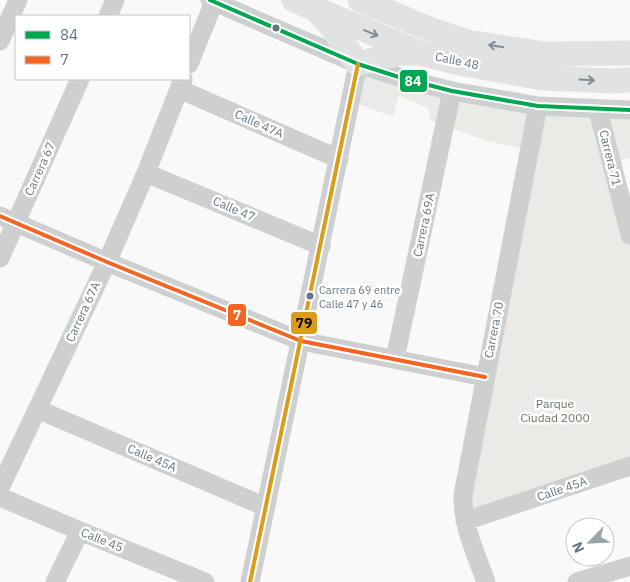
<svg xmlns="http://www.w3.org/2000/svg" width="630" height="582" font-family="'IBM Plex Sans',sans-serif">
	<rect width="100%" height="100%" fill="#f9f9f9"/>
	<!-- green -->
	<path fill="#e8ebe6" d="M358 64 405 79 630 110V158L612 162 630 235V466L465 521 530 150 488 141 431 121 428 108 399 96 393 116 351 102Z"/>
	<g fill="none" stroke-linecap="round" stroke-linejoin="round">
		<!-- minor -->
		<path stroke="#cecfd0" stroke-width="19" d="M210 0 358 64 405 79 452 91 538 106 630 110
			M108 16 115 0
			M0 41 18 0
			M189 64 214 2
			M179 89 339 159
			M598 110 630 235
			M146 173 321 246
			M0 216 107 262 301 341 485 377
			M0 258 80 79
			M395 359 452 91
			M37 409 266 507
			M0 488 107 262 146 173 183 79
			M0 497 80 531 205 582
			M465 521 630 466
			M55 582 80 531
			M250 582 358 64
			M486 582C476 554 462 525 463 495L538 106
			M577 582 630 566"/>
		<!-- major -->
		<path stroke="#e1e2e2" stroke-width="25" d="M294 0 420 53 459 63 543 78 613 81 630 80
			M360 0 432 30 467 42 545 54 630 53
			M319 13 331 26 358 64 400 53H418"/>
		<!-- bus-1 casing -->
		<g stroke="#fff" stroke-width="8">
			<path id="bus-1" d="M210 0 358 64 405 79 452 91 538 106 630 110"/>
		</g>
		<!-- bus-2 casing -->
		<g stroke="#fff" stroke-width="8">
			<path id="bus-2" d="M0 216 107 262 301 341 485 377"/>
		</g>
		<!-- bus-3 casing -->
		<g stroke="#fff" stroke-width="8">
			<path id="bus-3" d="M250 582 358 64"/>
		</g>
		<!-- bus-1 -->
		<use href="#bus-1" stroke="#00a651" stroke-width="4"/>
		<!-- bus-2 -->
		<use href="#bus-2" stroke="#f26522" stroke-width="4"/>
		<!-- bus-3 -->
		<use href="#bus-3" stroke="#da9c1a" stroke-width="4"/>
	</g>
	<!-- one-way arrows -->
	<defs><path id="oneway-shaft" d="M-6 0H5M1.5-3L5.5 0L1.5 3" fill="none" stroke-width="1.6" stroke-linecap="round" stroke-linejoin="round" transform="scale(1.25)"/></defs>
	<g stroke="#7e8c96">
		<use href="#oneway-shaft" transform="translate(371 33) rotate(22)"/>
		<use href="#oneway-shaft" transform="translate(496 46) rotate(-171)"/>
		<use href="#oneway-shaft" transform="translate(587 80) rotate(3)"/>
	</g>
	<!-- markers -->
	<g fill="#657683" stroke="#fff" stroke-width="2">
		<circle cx="276" cy="28" r="4.5"/>
		<circle cx="310" cy="296" r="4.5"/>
	</g>
	<g text-anchor="middle" stroke-width="5" stroke-linejoin="round" paint-order="stroke">
		<!-- bus labels -->
		<g font-size="11" fill="#657683" stroke="#fff" text-anchor="start">
			<text x="319" y="294">Carrera 69 entre<tspan x="319" dy="14">Calle 47 y 46</tspan></text>
		</g>
		<!-- street labels -->
		<g font-size="12" fill="#657683" stroke="#fff">
			<text transform="translate(457 61) rotate(12)" y="4">Calle 48</text>
			<text transform="translate(259 124) rotate(24)" y="4">Calle 47A</text>
			<text transform="translate(610 158) rotate(76)" y="4">Carrera 71</text>
			<text transform="translate(40 169) rotate(-66)" y="4">Carrera 67</text>
			<text transform="translate(234 209) rotate(23)" y="4">Calle 47</text>
			<text transform="translate(424 225) rotate(-78)" y="4">Carrera 69A</text>
			<text transform="translate(83 312) rotate(-65)" y="4">Carrera 67A</text>
			<text transform="translate(494 330) rotate(-79)" y="4">Carrera 70</text>
			<text transform="translate(152 458) rotate(23)" y="4">Calle 45A</text>
			<text transform="translate(562 489) rotate(-19)" y="4">Calle 45A</text>
			<text transform="translate(102 540) rotate(22)" y="4">Calle 45</text>
		</g>
		<!-- park labels -->
		<g font-size="12" fill="#687a64" stroke="#fff">
			<text x="555" y="408">Parque<tspan x="555" dy="14">Ciudad 2000</tspan></text>
		</g>
	</g>
	<g stroke="#fff" stroke-width="2">
		<rect x="399" y="69" width="29" height="24" rx="5" fill="#00a651"/>
		<rect x="227" y="303" width="20" height="24" rx="5" fill="#f26522"/>
		<rect x="290" y="311" width="28" height="24" rx="5" fill="#da9c1a"/>
	</g>
	<g font-size="14" text-anchor="middle" font-weight="bold" fill="#fff">
		<text x="413" y="86">84</text>
		<text x="237" y="320">7</text>
	</g>
	<g font-size="14" text-anchor="middle" font-weight="bold" fill="#111">
		<text x="304" y="328">79</text>
	</g>
	<!-- legend -->
	<rect x="15" y="15" width="175" height="65" fill="#ffffff" stroke="#c1c8cd"/>
	<rect x="25" y="31" width="25" height="8" fill="#00a651" stroke="#c1c8cd"/>
	<text x="60" y="40" font-size="15" fill="#657683">84</text>
	<rect x="25" y="56" width="25" height="8" fill="#f26522" stroke="#c1c8cd"/>
	<text x="60" y="65" font-size="15" fill="#657683">7</text>
	<!-- north arrow -->
	<g transform="translate(590 542) rotate(246)"><circle r="24" fill="#ffffff" stroke="#c1c8cd"/>
	<path d="M0-4L9 19L0 12L-9 19Z" fill="#99a4ac"/>
	<text y="-8" font-size="14" font-weight="bold" text-anchor="middle" fill="#657683">N</text>
	</g>
</svg>
